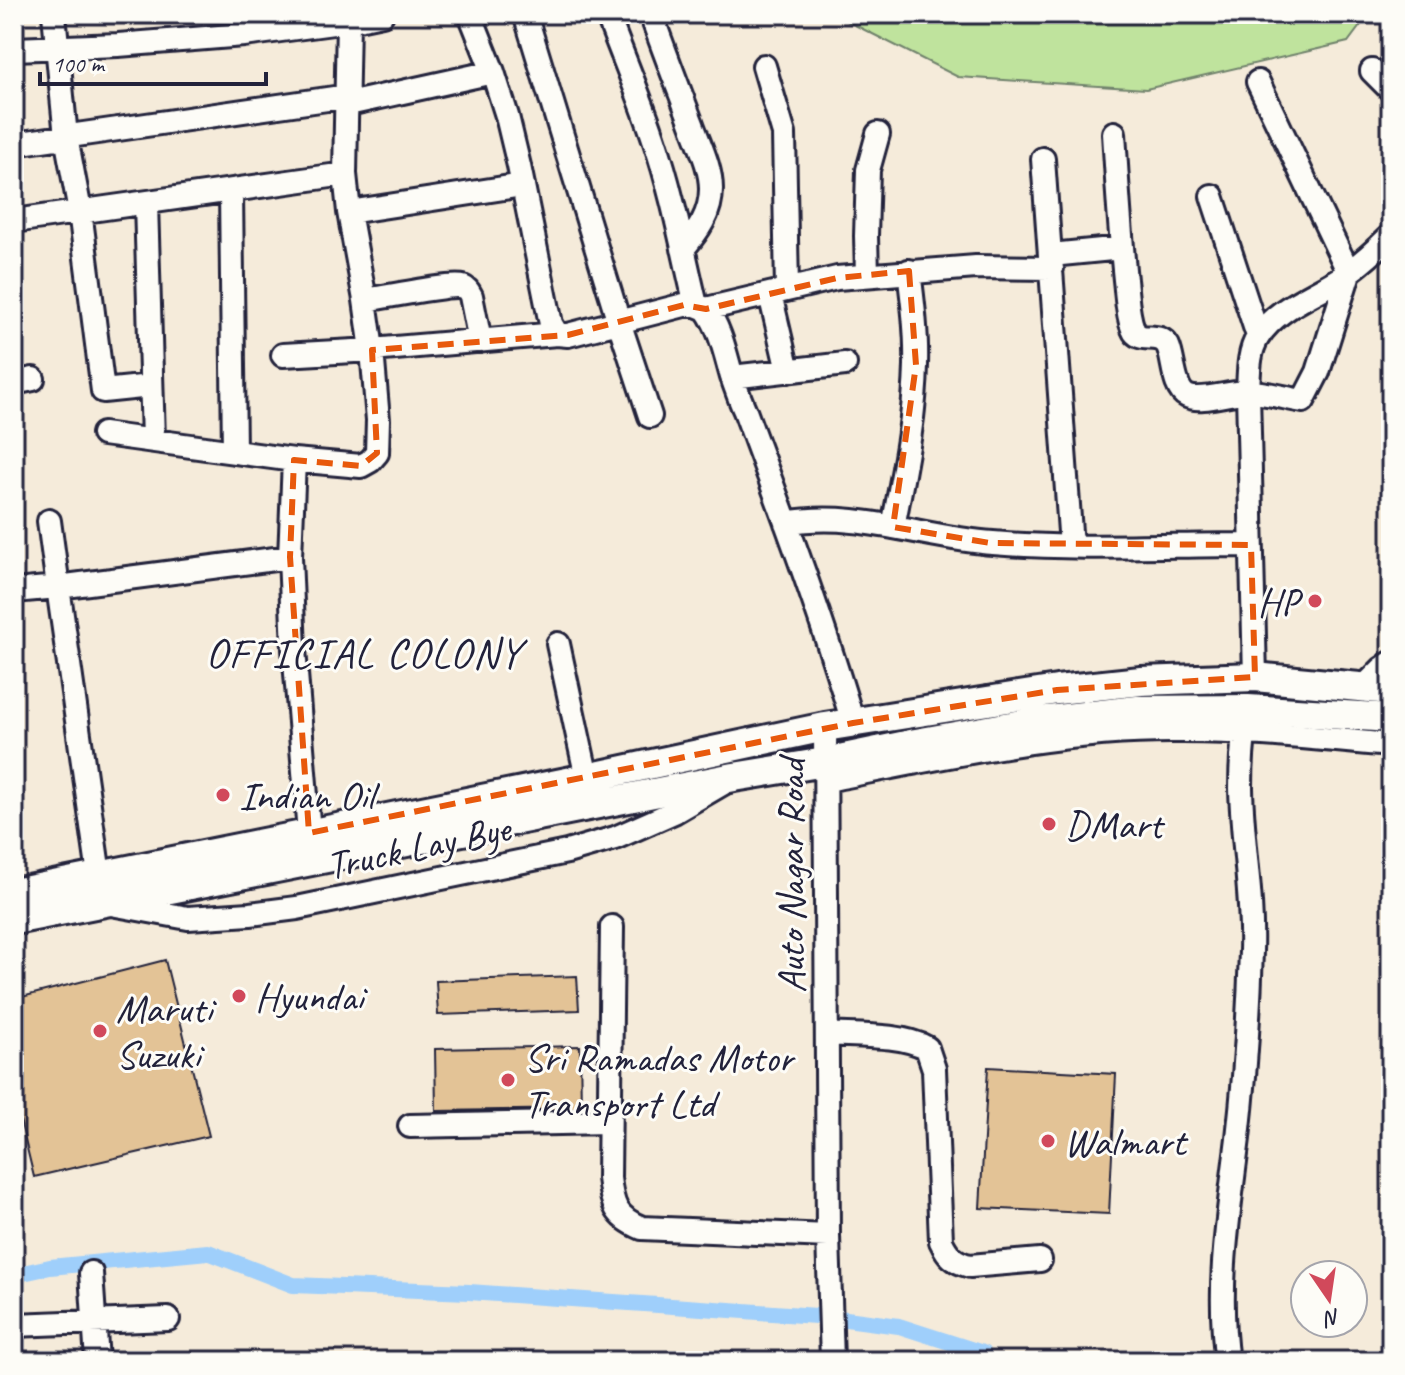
<svg xmlns="http://www.w3.org/2000/svg" width="1405" height="1375" font-family="Caveat,sans-serif">
	<rect width="100%" height="100%" fill="#f5ebda"/>
	<filter id="ink" filterUnits="userSpaceOnUse"><feTurbulence type="fractalNoise" baseFrequency=".0125" numOctaves="2"/><feDisplacementMap in="SourceGraphic" scale="16" xChannelSelector="R" yChannelSelector="G"/><feConvolveMatrix kernelMatrix="1 2 1 2 8 2 1 2 1" color-interpolation-filters="sRGB"/></filter>
	<g filter="url(#ink)">
		<!-- green -->
		<path fill="#bfe39d" stroke="#70826c" stroke-width="2" d="M833 14H1369L1348 42 1146 89 958 77Z"/>
		<g fill="none" stroke-linecap="round" stroke-linejoin="round">
			<!-- canal -->
			<path stroke="#9fcffb" stroke-width="16" d="M14 1275 50 1267 208 1252 293 1285 469 1292 831 1317 899 1326 983 1353"/>
		</g>
		<!-- building -->
		<path fill="#e3c396" stroke="#22223b" stroke-width="2" d="M165 960 209 1136 34 1177 14 1095V999Z
			M577 976 579 1010 438 1015 436 981Z
			M580 1046 581 1109 436 1111 435 1049Z
			M988 1067 1116 1074 1109 1214 980 1208Z"/>
		<g fill="none" stroke-linecap="round" stroke-linejoin="round">
			<!-- minor casing -->
			<g stroke="#22223b" stroke-width="28">
				<path id="minor" d="M54 14 66 137 80 211 103 391 151 386
					M470 14 493 72 507 116 519 166 551 324 557 334
					M525 14 619 322 650 416
					M607 14C623 57 641 99 655 142 673 195 683 251 696 305
					M651 14C664 51 678 87 692 124 699 144 711 167 711 189 711 214 698 231 683 249
					M14 49 118 45 244 35 348 21
					M764 66 784 134 787 289
					M1372 71 1391 90
					M348 104 493 72
					M1114 133C1117 182 1120 231 1125 280 1127 296 1127 314 1133 329 1139 345 1159 330 1168 346 1174 359 1173 389 1187 396 1201 403 1232 391 1248 392 1266 392 1285 398 1303 401L1318 372 1349 273 1258 82
					M14 144 348 96
					M1043 159 1071 546
					M231 191 234 452
					M1212 196 1258 336
					M146 203 153 440
					M349 212 523 185
					M14 221 345 174
					M1051 255 1122 248
					M867 275 866 236 868 170 878 134
					M770 294 788 371
					M365 300C381 298 452 283 463 287 468 289 469 292 471 296L480 341
					M706 309C721 330 725 353 732 377 736 388 740 400 745 411 783 514 822 617 853 723
					M283 355 372 350 365 300 349 212 345 174 348 21 382 14
					M732 377 845 364
					M14 383 33 379
					M103 434 294 460
					M786 523C856 510 924 538 993 543 1079 550 1165 545 1251 545
					M893 527C903 474 915 419 916 365 917 334 913 303 909 271
					M14 591 58 587 49 521
					M558 644 587 778
					M1255 677 1248 392C1249 374 1248 352 1258 337 1278 305 1320 294 1349 272 1364 261 1378 248 1391 235
					M1364 687 1382 669 1391 663
					M825 727 828 1236 832 1361
					M826 780C944 757 1063 729 1183 731 1253 731 1322 739 1391 745
					M309 833 294 649 290 557 294 460 361 466 370 461 377 453 378 420 372 350 557 334 568 335 684 305H696L706 309 837 278 976 267 1052 268
					M99 875 58 587 290 557
					M111 904 188 918 250 914 297 908 567 852 615 838 674 812 722 784
					M612 927 609 1178C612 1204 615 1217 642 1228L828 1236
					M827 1034C856 1036 902 1034 927 1048L934 1069 941 1241C948 1256 954 1262 970 1266L1040 1260
					M410 1126 609 1122
					M91 1273 97 1361
					M14 1325 168 1319
					M1227 1361C1216 1286 1229 1212 1238 1138 1245 1076 1249 1013 1251 951 1253 896 1242 842 1241 788 1241 761 1243 735 1248 709"/>
			</g>
			<!-- major casing -->
			<g stroke="#22223b" stroke-width="34">
				<path id="major" d="M14 893 587 778 825 727 1057 690 1141 681 1255 677 1391 690
					M14 920 734 777 825 762 916 743 1039 721 1138 710 1248 709 1391 718"/>
			</g>
			<!-- minor -->
			<use href="#minor" stroke="#fdfcf7" stroke-width="22"/>
			<!-- major -->
			<use href="#major" stroke="#fdfcf7" stroke-width="28"/>
		</g>
	</g>
	<!-- marked area -->
	<path fill="none" stroke="#e8590c" stroke-width="6" stroke-dasharray="16 10" stroke-linejoin="round" d="M909 271 916 365 893 527 990 543 1251 545 1255 677 1057 690 853 723 309 833 290 557 294 460 361 466 377 453 372 350 568 335 684 305 706 309 837 278Z"/>
	<!-- markers -->
	<g fill="#d1495b" stroke="#fdfcf7" stroke-width="3">
		<circle cx="1315" cy="601" r="8"/>
		<circle cx="223" cy="795" r="8"/>
		<circle cx="1049" cy="824" r="8"/>
		<circle cx="239" cy="996" r="8"/>
		<circle cx="100" cy="1031" r="8"/>
		<circle cx="508" cy="1080" r="8"/>
		<circle cx="1048" cy="1141" r="8"/>
	</g>
	<g text-anchor="middle" stroke-width="6" stroke-linejoin="round" paint-order="stroke">
		<!-- poi labels -->
		<g font-size="40" fill="#22223b" stroke="#fdfcf7" text-anchor="start">
			<text x="1299" y="615" text-anchor="end">HP</text>
			<text x="239" y="809">Indian Oil</text>
			<text x="1065" y="838">DMart</text>
			<text x="255" y="1010">Hyundai</text>
			<text x="116" y="1022">Maruti<tspan x="116" dy="46">Suzuki</tspan></text>
			<text x="524" y="1071">Sri Ramadas Motor<tspan x="524" dy="46">Transport Ltd</tspan></text>
			<text x="1064" y="1155">Walmart</text>
		</g>
		<!-- street labels -->
		<g font-size="40" fill="#22223b" stroke="#fdfcf7">
			<text transform="translate(418 846) rotate(-12)" y="14">Truck Lay Bye</text>
			<text transform="translate(790 876) rotate(-90)" y="14">Auto Nagar Road</text>
		</g>
		<!-- neighbourhood labels -->
		<g font-size="42" letter-spacing="2" fill="#22223b" stroke="#fdfcf7">
			<text x="364" y="667">OFFICIAL COLONY</text>
		</g>
	</g>
	<!-- margin -->
	<rect width="1405" height="1375" fill="none" stroke="#fdfcf7" stroke-width="48"/>
	<rect x="24" y="24" width="1357" height="1327" fill="none" stroke="#22223b" stroke-width="3" filter="url(#ink)"/>
	<!-- north arrow -->
	<g transform="translate(1329 1299) rotate(167)"><circle r="38" fill="#fdfcf7" stroke="#a5a5ac" stroke-width="2"/>
	<path d="M0-6L14 30L0 20L-14 30Z" fill="#d1495b"/>
	<text y="-12" font-size="22" font-weight="bold" text-anchor="middle" fill="#22223b">N</text>
	</g>
	<!-- scale -->
	<path d="M40 72v12h226v-12" fill="none" stroke="#22223b" stroke-width="4"/>
	<text x="52" y="72" font-size="24" fill="#22223b" stroke="#fdfcf7" stroke-width="6" paint-order="stroke">100 m</text>
</svg>
